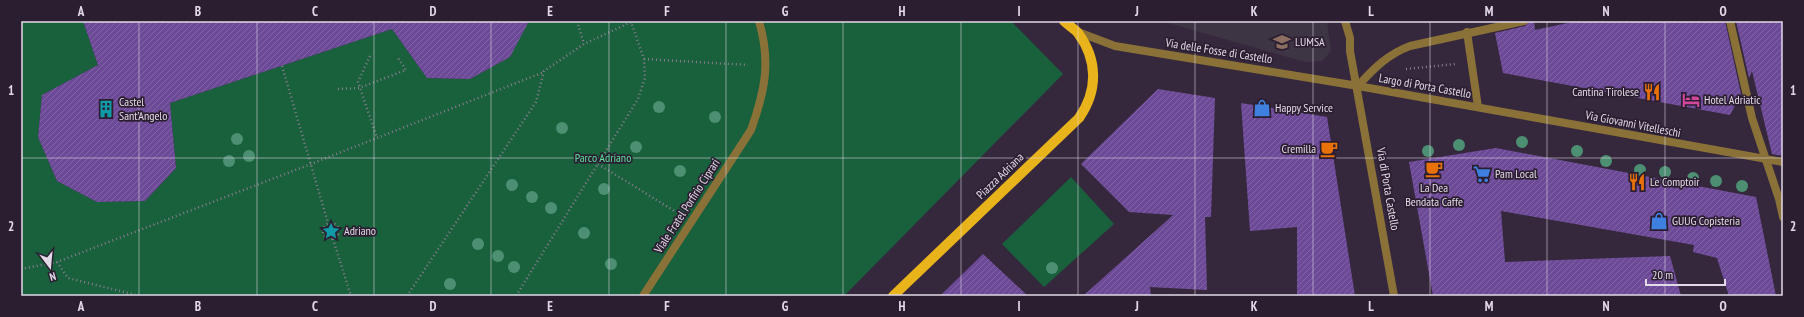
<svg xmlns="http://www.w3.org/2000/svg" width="1804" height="317" font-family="'PT Sans Narrow',sans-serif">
	<defs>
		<pattern id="building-hatch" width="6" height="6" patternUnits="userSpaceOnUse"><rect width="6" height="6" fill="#6d4a98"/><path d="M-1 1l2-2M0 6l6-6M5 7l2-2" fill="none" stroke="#8264a6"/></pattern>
	</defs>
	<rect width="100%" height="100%" fill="#35283c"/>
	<!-- education -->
	<path fill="#3d3444" d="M1161 21H1327L1331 51 1322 61 1305 62Z"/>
	<!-- park -->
	<path fill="#19603d" d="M21 21H83L98 65 42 95 38 137 57 181 97 202 145 201 176 168 170 103 392 29 427 78 470 79 510 57 525 21H1011L1063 74 844 296H21Z
		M1071 177 1114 224 1044 287 1002 244Z"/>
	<!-- building -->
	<path fill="url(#building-hatch)" d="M83 21H529L510 57 470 79 427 78 392 29 170 103 176 168 145 201 97 202 57 181 38 137 42 95 98 65Z
		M1529 21H1534L1535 30 1577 21H1725L1741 94 1730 115 1503 73 1495 33 1525 26Z
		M1736 21H1783V156L1772 154 1752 71 1749 78Z
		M1158 89 1215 98 1211 217H1205L1207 290 1150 287 1151 296H1083L1173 215 1129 212 1081 164Z
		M1241 103 1327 117 1355 296H1297V227L1250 231Z
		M1496 148 1756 197 1776 296H1729L1717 258 1693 252 1694 245 1501 211 1505 262 1670 256 1681 296H1433L1409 162Z
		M983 254 1028 296H940Z"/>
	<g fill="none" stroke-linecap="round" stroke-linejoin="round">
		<!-- path -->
		<path stroke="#887e8e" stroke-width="2.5" stroke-dasharray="1 3" stroke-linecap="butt" d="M577 21 584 44
			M370 56 358 82 377 138
			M644 59 748 65
			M282 66 328 223
			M1406 69 1455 64
			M338 89 359 88 406 70 398 58
			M598 164 676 212
			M323 231a8 8 0 1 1 16 0a8 8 0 1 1-16 0Z
			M333 239 351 296
			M57 262 68 278 140 296
			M21 269 57 262 311 164 544 72
			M407 296 536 102 544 71 584 44 631 22 644 59 645 78 638 99 516 296"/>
		<!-- pedestrian -->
		<path stroke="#8a7137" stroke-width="8" d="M643 296 751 130C765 91 771 62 759 21"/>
		<!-- minor -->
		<path stroke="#8a7137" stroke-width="8" d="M1730 21 1752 118 1779 199 1783 217
			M1467 32 1478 107
			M1358 86C1373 69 1388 54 1410 46L1524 21"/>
		<!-- tertiary -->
		<path stroke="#8a7137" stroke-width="8" d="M1345 21 1350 38V51L1394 296
			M1078 32 1115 46 1358 86 1783 162"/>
		<!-- primary -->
		<path stroke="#e8b31b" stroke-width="10" d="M893 296 1079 118C1098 91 1098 60 1078 33 1075 29 1068 25 1064 21"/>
	</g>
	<!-- trees -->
	<g fill="#4c8f72">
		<circle cx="659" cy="107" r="6"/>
		<circle cx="715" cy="117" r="6"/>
		<circle cx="562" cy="128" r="6"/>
		<circle cx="237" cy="139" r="6"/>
		<circle cx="1522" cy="142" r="6"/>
		<circle cx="1459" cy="145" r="6"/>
		<circle cx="636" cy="147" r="6"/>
		<circle cx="1428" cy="151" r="6"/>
		<circle cx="1577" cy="151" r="6"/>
		<circle cx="249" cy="156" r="6"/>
		<circle cx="229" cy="161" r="6"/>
		<circle cx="1606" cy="161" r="6"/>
		<circle cx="1640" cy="170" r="6"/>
		<circle cx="680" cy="171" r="6"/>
		<circle cx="1665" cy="172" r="6"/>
		<circle cx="1693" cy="178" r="6"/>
		<circle cx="1716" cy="181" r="6"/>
		<circle cx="512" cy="185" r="6"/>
		<circle cx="1742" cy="186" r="6"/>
		<circle cx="604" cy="189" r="6"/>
		<circle cx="532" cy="197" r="6"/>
		<circle cx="551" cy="208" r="6"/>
		<circle cx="584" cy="233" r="6"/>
		<circle cx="478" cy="244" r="6"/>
		<circle cx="498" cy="256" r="6"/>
		<circle cx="611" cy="264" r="6"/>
		<circle cx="514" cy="267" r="6"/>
		<circle cx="1052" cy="268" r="6"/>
		<circle cx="450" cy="284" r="6"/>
	</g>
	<!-- grid -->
	<path fill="none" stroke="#e2dae7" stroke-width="1" stroke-opacity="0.55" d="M139 21V296M257 21V296M374 21V296M491 21V296M609 21V296M726 21V296M843 21V296M961 21V296M1078 21V296M1195 21V296M1313 21V296M1430 21V296M1547 21V296M1665 21V296M21 158H1783"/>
	<!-- icons -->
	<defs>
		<g id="university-bare" transform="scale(1.38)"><path d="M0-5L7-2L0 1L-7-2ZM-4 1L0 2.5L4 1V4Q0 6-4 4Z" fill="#8d6e63" stroke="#2b1e31" stroke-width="2.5" paint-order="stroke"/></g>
		<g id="restaurant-bare" transform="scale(1.38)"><path d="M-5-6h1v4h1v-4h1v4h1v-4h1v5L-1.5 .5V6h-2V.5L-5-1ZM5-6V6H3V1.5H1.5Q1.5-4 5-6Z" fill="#e8710a" stroke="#2b1e31" stroke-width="2.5" paint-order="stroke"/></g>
		<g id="hotel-bare" transform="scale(1.38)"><path d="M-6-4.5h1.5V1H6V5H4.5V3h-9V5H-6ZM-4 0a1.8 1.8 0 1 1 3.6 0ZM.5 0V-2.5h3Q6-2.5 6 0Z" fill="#d1479c" stroke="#2b1e31" stroke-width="2.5" paint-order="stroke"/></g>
		<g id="shop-bare" transform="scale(1.38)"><path d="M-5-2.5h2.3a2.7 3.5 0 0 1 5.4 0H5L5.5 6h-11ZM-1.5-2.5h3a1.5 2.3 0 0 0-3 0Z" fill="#3f7fe0" stroke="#2b1e31" stroke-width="2.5" paint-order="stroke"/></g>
		<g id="building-bare" transform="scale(1.38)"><path d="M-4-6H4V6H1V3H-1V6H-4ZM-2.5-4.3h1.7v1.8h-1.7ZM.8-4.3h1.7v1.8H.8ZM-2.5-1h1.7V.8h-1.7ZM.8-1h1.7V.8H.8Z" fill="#0f9aa8" stroke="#2b1e31" stroke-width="2.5" paint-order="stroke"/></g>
		<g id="cafe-bare" transform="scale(1.38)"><path d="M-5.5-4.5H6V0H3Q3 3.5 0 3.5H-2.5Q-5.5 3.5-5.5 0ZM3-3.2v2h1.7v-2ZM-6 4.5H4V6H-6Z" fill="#e8710a" stroke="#2b1e31" stroke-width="2.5" paint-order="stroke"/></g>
		<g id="supermarket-bare" transform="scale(1.38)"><path d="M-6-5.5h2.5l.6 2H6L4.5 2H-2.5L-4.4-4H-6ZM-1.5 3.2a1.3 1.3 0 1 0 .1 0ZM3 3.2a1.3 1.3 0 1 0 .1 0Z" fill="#3f7fe0" stroke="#2b1e31" stroke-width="2.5" paint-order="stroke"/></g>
		<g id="sight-bare" transform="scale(1.38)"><path d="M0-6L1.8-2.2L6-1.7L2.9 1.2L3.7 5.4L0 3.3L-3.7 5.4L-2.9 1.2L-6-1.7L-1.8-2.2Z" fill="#0f9aa8" stroke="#2b1e31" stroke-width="2.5" paint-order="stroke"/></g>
	</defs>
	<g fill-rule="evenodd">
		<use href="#university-bare" x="1282" y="42"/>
		<use href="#restaurant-bare" x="1652" y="92"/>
		<use href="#hotel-bare" x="1691" y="100"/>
		<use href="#shop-bare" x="1262" y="108"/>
		<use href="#building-bare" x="106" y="109"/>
		<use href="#cafe-bare" x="1329" y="149"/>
		<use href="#cafe-bare" x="1434" y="169"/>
		<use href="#supermarket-bare" x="1482" y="174"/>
		<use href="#restaurant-bare" x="1637" y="182"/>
		<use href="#shop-bare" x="1659" y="221"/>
		<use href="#sight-bare" x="331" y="231"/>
	</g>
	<g text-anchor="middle" stroke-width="3.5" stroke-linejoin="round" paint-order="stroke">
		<!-- poi labels -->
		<g font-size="12" fill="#e2dae7" stroke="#2b1e31" text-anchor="start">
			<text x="1295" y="46">LUMSA</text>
			<text x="1639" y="96" text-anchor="end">Cantina Tirolese</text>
			<text x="1704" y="104">Hotel Adriatic</text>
			<text x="119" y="106">Castel<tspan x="119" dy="14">Sant’Angelo</tspan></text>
			<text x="1275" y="112">Happy Service</text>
			<text x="1316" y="153" text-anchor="end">Cremilla</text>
			<text x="1495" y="178">Pam Local</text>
			<text x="1650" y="186">Le Comptoir</text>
			<text x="1434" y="192" text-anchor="middle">La Dea<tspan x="1434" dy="14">Bendata Caffe</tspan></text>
			<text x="1672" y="225">GUUG Copisteria</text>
			<text x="344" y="235">Adriano</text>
		</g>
		<!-- street labels -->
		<g font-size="12" fill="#e2dae7" stroke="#2b1e31">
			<text transform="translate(1219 51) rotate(9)" y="4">Via delle Fosse di Castello</text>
			<text transform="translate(1425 86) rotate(10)" y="4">Largo di Porta Castello</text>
			<text transform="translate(1633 124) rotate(11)" y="4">Via Giovanni Vitelleschi</text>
			<text transform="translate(1000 176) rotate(-44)" y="4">Piazza Adriana</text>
			<text transform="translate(1388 189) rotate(80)" y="4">Via di Porta Castello</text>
			<text transform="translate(687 206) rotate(-57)" y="4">Viale Fratel Porfirio Ciprari</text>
		</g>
		<!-- park labels -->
		<g font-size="12" fill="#5ee49e" stroke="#2b1e31">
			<text x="603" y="162">Parco Adriano</text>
		</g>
	</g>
	<!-- border -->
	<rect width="1804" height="317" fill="none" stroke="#2b1e31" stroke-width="44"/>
	<!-- north arrow -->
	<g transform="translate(50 267) rotate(164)" stroke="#2b1e31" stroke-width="3" paint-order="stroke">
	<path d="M0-3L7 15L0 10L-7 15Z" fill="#e2dae7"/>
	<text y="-6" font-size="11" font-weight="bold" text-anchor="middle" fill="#e2dae7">N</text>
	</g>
	<!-- scale -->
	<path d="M1646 279v6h79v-6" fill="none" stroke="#e2dae7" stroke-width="2"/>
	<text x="1652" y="279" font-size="12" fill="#e2dae7" stroke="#2b1e31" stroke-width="3" paint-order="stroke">20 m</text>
	<rect x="22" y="22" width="1760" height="273" fill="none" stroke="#e2dae7" stroke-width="1.5"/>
	<g font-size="13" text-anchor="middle" font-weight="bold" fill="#e2dae7">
		<text x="81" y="16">A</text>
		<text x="198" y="16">B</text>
		<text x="315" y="16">C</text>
		<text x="433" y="16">D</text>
		<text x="550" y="16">E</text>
		<text x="667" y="16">F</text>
		<text x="785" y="16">G</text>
		<text x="902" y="16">H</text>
		<text x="1019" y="16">I</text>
		<text x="1137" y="16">J</text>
		<text x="1254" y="16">K</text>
		<text x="1371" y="16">L</text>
		<text x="1489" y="16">M</text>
		<text x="1606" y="16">N</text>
		<text x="1723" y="16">O</text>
		<text x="11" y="95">1</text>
		<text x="1793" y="95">1</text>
		<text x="11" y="231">2</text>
		<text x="1793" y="231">2</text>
		<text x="81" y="311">A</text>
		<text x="198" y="311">B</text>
		<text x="315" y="311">C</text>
		<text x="433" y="311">D</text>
		<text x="550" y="311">E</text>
		<text x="667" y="311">F</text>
		<text x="785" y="311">G</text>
		<text x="902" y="311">H</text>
		<text x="1019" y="311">I</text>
		<text x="1137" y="311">J</text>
		<text x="1254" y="311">K</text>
		<text x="1371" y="311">L</text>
		<text x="1489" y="311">M</text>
		<text x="1606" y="311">N</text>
		<text x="1723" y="311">O</text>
	</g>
</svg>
